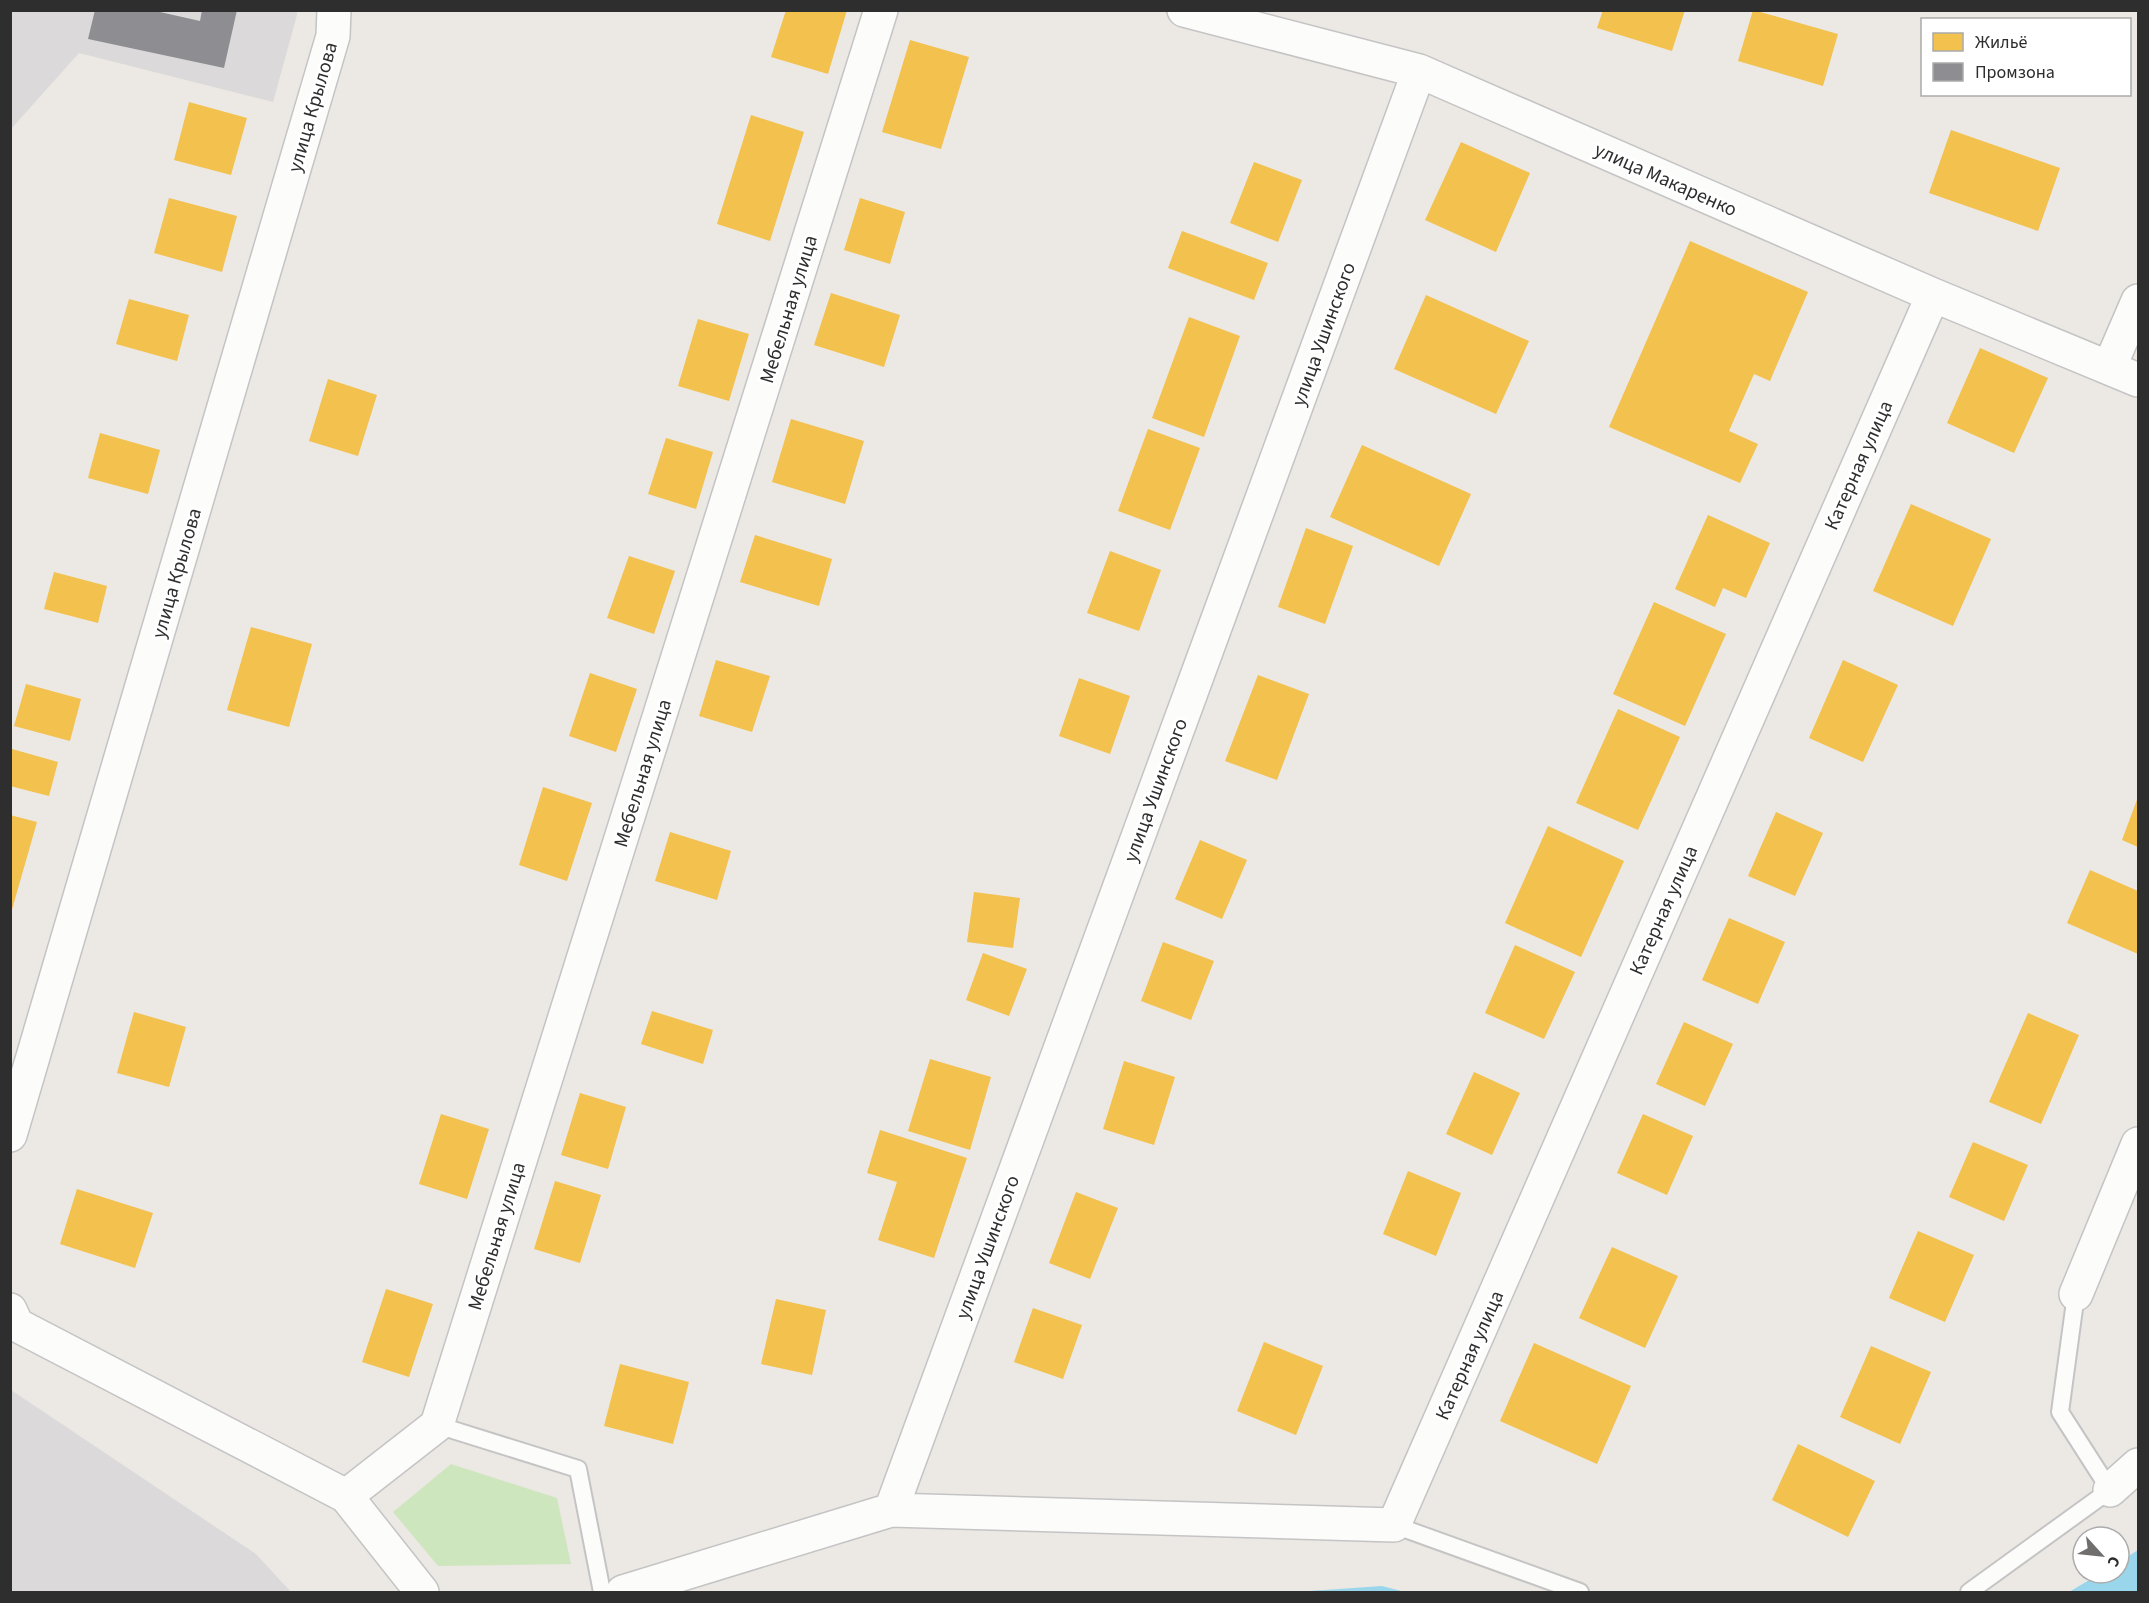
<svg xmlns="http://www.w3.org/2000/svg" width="2149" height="1603" font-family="'Source Sans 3',sans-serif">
	<rect width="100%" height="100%" fill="#ece8e4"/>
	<!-- industrial -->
	<path fill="#dcd9db" d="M11 11H297V15L273 102 79 53 11 129Z
		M11 1390 256 1554 291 1592H11Z"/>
	<!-- green -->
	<path fill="#cee6be" d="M451 1464 557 1498 571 1564 438 1566 393 1512Z"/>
	<!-- water -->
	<path fill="#99d6ec" d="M2138 1550V1592H2069L2101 1573H2119V1562Z
		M1382 1586 1405 1592H1295Z"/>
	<!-- homes -->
	<path fill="#f2c14e" d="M786 10H847L828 74 771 57Z
		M1603 10H1685L1672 51 1597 28Z
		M1753 10 1838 34 1823 86 1738 61Z
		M910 40 969 57 941 149 882 132Z
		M189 102 247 118 231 175 174 160Z
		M751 115 804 132 770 241 717 224Z
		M1951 130 2060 168 2038 231 1929 193Z
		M1461 142 1530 173 1496 252 1425 220Z
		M1254 162 1302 180 1278 242 1230 223Z
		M169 198 237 216 222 272 154 253Z
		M860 198 905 212 890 264 844 250Z
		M1182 231 1268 263 1254 300 1168 268Z
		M1690 241 1808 292 1770 381 1754 374 1729 431 1758 444 1740 483 1609 427Z
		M831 293 900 315 884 367 814 345Z
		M1426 295 1529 341 1496 414 1394 369Z
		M129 299 189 315 177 361 116 344Z
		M1189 317 1240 336 1204 437 1152 418Z
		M698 319 749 334 729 401 678 386Z
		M1980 348 2048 378 2014 453 1947 423Z
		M328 379 377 395 358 456 309 441Z
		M791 419 864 441 845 504 772 482Z
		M1148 429 1200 448 1170 530 1118 511Z
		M100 433 160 450 148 494 88 478Z
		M666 438 713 452 696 509 648 494Z
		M1362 445 1471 494 1439 566 1330 517Z
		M1911 504 1991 539 1953 626 1873 591Z
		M1708 515 1770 543 1746 598 1723 588 1715 607 1675 589Z
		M1306 528 1353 546 1325 624 1278 607Z
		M755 535 832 559 819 606 740 582Z
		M1110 551 1161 570 1139 631 1087 613Z
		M629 556 675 571 654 634 607 618Z
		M54 572 107 586 98 623 44 609Z
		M1654 602 1726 634 1685 726 1613 694Z
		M251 627 312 644 289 727 227 710Z
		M716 660 770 676 752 732 699 716Z
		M1843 660 1898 685 1863 762 1809 738Z
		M590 673 637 689 616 752 569 736Z
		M1258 675 1309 694 1277 780 1225 761Z
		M1079 678 1130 696 1110 754 1059 736Z
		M26 684 81 699 70 741 14 726Z
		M1618 709 1680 737 1638 830 1576 803Z
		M12 749 58 762 49 796 10 786V757Z
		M543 787 592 803 567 881 519 865Z
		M2138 797V847L2122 840Z
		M1776 812 1823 833 1795 896 1748 876Z
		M10 815 37 822 11 913H10Z
		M1548 826 1624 861 1581 957 1505 923Z
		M670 832 731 851 717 900 655 881Z
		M1200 840 1247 860 1222 919 1175 899Z
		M2090 870 2138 891V954L2067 923Z
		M974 892 1020 898 1013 948 967 942Z
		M1729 918 1785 942 1758 1004 1702 980Z
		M1163 942 1214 961 1191 1020 1141 1001Z
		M1515 945 1575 972 1544 1039 1485 1013Z
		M983 953 1027 969 1009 1016 966 1000Z
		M652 1011 713 1030 703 1064 641 1044Z
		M134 1012 186 1027 169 1087 117 1073Z
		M2028 1013 2079 1035 2041 1124 1989 1102Z
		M1684 1022 1733 1044 1705 1106 1656 1084Z
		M930 1059 991 1077 970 1150 908 1131Z
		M1124 1061 1175 1077 1154 1145 1103 1129Z
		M1474 1072 1520 1093 1492 1155 1446 1134Z
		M580 1093 626 1107 608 1169 561 1155Z
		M441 1114 489 1129 467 1199 419 1184Z
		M1643 1114 1693 1136 1667 1195 1617 1173Z
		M880 1130 967 1158 934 1258 878 1240 897 1182 867 1173Z
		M1973 1142 2028 1165 2004 1221 1949 1197Z
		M1408 1171 1461 1193 1436 1256 1383 1234Z
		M555 1181 601 1195 580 1263 534 1249Z
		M77 1189 153 1213 135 1268 60 1244Z
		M1076 1192 1118 1208 1090 1279 1049 1263Z
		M1918 1231 1974 1255 1945 1322 1889 1298Z
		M1612 1247 1678 1276 1645 1348 1579 1318Z
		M386 1289 433 1304 409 1377 362 1362Z
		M776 1299 826 1310 812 1375 761 1364Z
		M1033 1308 1082 1325 1063 1379 1014 1362Z
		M1264 1342 1323 1366 1296 1435 1237 1411Z
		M1534 1343 1631 1386 1597 1464 1500 1421Z
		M1871 1346 1931 1372 1900 1444 1840 1417Z
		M620 1364 689 1382 673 1444 604 1426Z
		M1798 1444 1875 1481 1848 1537 1772 1500Z"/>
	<!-- industry -->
	<path fill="#8d8d92" d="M95 10H151L200 21 202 10H237L224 68 88 39Z"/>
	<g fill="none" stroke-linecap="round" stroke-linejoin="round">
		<!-- service casing -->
		<g stroke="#c5c4c5" stroke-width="20">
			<path id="service" d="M437 1425 578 1469 602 1592
				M1394 1525 1580 1592
				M1969 1592 2110 1490 2060 1412 2076 1294"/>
		</g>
		<!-- minor casing -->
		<g stroke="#c5c4c5" stroke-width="36">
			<path id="minor" d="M1184 10 1419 71 1933 295 2138 380
				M2109 368 2138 301
				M2076 1294 2138 1144
				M10 1310 17 1325 346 1496 422 1592
				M2110 1490 2138 1465
				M346 1496 437 1425 881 10
				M891 1510 1419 71
				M623 1592 891 1510 1394 1525 1933 295"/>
		</g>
		<!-- tertiary casing -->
		<g stroke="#c5c4c5" stroke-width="36">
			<path id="tertiary" d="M10 1135 333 36 334 10"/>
		</g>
		<!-- service -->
		<use href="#service" stroke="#fcfcfb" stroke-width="16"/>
		<!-- minor -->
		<use href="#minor" stroke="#fcfcfb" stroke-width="33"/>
		<!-- tertiary -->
		<use href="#tertiary" stroke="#fcfcfb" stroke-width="33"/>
	</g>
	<g text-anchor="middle" stroke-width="6" stroke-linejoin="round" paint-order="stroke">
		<!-- street labels -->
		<g font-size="20" fill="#2e2e2e" stroke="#fff">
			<text transform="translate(312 107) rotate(-74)" y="7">улица Крылова</text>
			<text transform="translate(1666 179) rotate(24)" y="7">улица Макаренко</text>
			<text transform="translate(788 309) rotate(-73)" y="7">Мебельная улица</text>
			<text transform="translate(1323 334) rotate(-70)" y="7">улица Ушинского</text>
			<text transform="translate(1858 465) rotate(-66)" y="7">Катерная улица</text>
			<text transform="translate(176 573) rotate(-74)" y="7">улица Крылова</text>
			<text transform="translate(642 773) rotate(-73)" y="7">Мебельная улица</text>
			<text transform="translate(1155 790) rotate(-70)" y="7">улица Ушинского</text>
			<text transform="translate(1663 910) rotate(-66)" y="7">Катерная улица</text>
			<text transform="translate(496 1236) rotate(-73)" y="7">Мебельная улица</text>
			<text transform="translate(987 1247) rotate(-70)" y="7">улица Ушинского</text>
			<text transform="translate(1469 1355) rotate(-66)" y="7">Катерная улица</text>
		</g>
	</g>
	<!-- border -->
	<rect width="2149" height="1603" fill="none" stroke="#2e2e2e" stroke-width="24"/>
	<!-- legend -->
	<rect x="1921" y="18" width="210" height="78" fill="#ffffff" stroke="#ababab" stroke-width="1.5"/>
	<rect x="1933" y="33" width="30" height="18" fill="#f2c14e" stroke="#ababab" stroke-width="1.5"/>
	<text x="1975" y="48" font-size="18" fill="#2e2e2e">Жильё</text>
	<rect x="1933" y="63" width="30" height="18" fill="#8d8d92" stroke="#ababab" stroke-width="1.5"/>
	<text x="1975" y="78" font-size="18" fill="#2e2e2e">Промзона</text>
	<!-- north arrow -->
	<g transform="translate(2101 1555) rotate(117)"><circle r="28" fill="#ffffff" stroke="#ababab" stroke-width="1.5"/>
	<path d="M0-4.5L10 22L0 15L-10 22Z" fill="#706f6e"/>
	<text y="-9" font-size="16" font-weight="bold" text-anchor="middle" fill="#2e2e2e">С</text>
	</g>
</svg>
